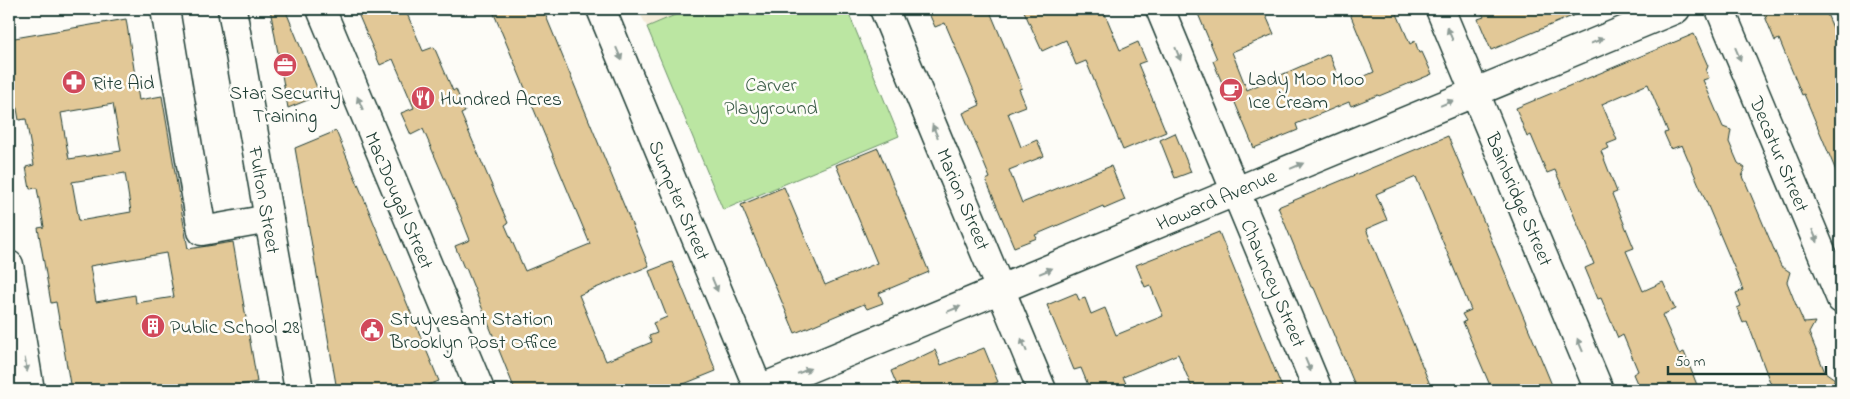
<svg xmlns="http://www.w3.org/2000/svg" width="1850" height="399" font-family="'Indie Flower',sans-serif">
	<rect width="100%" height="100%" fill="#fdfcf7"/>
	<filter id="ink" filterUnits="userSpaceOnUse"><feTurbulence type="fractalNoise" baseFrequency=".02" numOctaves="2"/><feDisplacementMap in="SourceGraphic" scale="10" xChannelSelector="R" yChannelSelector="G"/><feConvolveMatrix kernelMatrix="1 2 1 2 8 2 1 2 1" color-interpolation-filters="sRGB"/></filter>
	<g filter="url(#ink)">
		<!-- built -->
		<path fill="#f5ecda" d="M638 9H689L647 27Z"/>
		<!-- green -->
		<path fill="#bbe6a2" stroke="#6d926b" d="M689 9H847L899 136 723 210 647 27Z"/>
		<!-- building -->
		<path fill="#e2c897" stroke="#1f3d34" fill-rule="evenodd" d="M270 9H285L320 95 288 108Z
			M356 9H405L423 51 434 47 453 91 456 89 465 112 461 114 508 223 505 225 525 271 590 244 492 9H543L649 266 579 295 606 361 652 342 649 336 657 333 653 323 667 317 649 271 672 262 716 371 669 390H515L466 268H464L455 246 470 240 461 217 423 129 411 135 401 113 414 108 393 59 380 65Z
			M927 9H989L1022 88 1019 89 1026 106 1008 113 1021 147 1037 140 1044 156 1009 170 1022 203 1111 166 1125 200 1104 209 1103 206 1035 235 1037 238 1014 247 986 180 990 178 963 113 980 105 945 23 935 27Z
			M1023 9H1103L1120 50 1138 42 1146 61 1138 64 1166 132 1123 150 1086 61 1076 65 1066 40 1042 51Z
			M1196 9H1263L1274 34 1232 52 1247 90 1329 54 1342 86 1374 72 1348 9H1395L1410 44 1415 41 1419 53 1422 52 1432 74 1379 96 1378 95 1351 106 1349 102 1332 109 1296 124 1298 130 1254 148 1233 98 1229 100 1213 61 1217 59Z
			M1480 9H1589L1491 50 1478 19 1484 17Z
			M1762 9H1825L1841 47V183L1804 94 1802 95 1779 39 1775 41Z
			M126 19 139 100 162 96 188 249 233 242 257 382 209 390H71L56 302 51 303 38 228 44 227 37 188 30 189 26 167 34 165 26 119 19 120 9 64V39ZM113 104 121 151 69 159 61 113ZM125 173 131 212 79 221 72 182ZM166 253 174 297 136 303 135 295 96 302 90 266Z
			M1694 34 1708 66 1706 71 1709 78 1703 80 1723 127 1731 130 1729 142 1738 163 1745 168 1742 174 1781 266 1790 272 1787 282 1796 305 1804 323 1815 322 1809 333 1825 372 1835 379 1831 390H1773L1747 321 1743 323 1737 308 1741 306 1736 293 1743 290 1736 272 1682 145 1671 149 1664 133 1668 132 1648 84 1602 104 1617 140 1607 144 1609 148 1601 151 1617 192 1612 194 1634 248 1626 251 1643 291 1663 282 1675 309 1662 315 1679 354 1684 352 1699 390H1640L1633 374 1638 371 1623 335 1618 338 1601 298 1598 299 1585 268 1594 264 1555 170 1547 173 1531 135 1527 137 1516 108Z
			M336 131 439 381 416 390H337L295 148Z
			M1175 133 1191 172 1175 178 1160 140Z
			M1448 136 1545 368 1554 390H1492L1463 322 1466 321 1462 314 1471 310 1416 177 1376 194 1387 220 1366 229 1431 387 1422 390H1357L1314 288 1311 287 1278 207Z
			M878 148 929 272 879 293 883 303 867 309 864 304 795 333 741 205 784 187 825 285 877 263 836 165Z
			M1219 232 1283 390H1193L1178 354 1123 377 1129 390H1090L1081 368 1074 370 1047 305 1076 293 1079 300 1085 298 1091 314 1105 308 1116 335 1163 316 1150 285 1145 287 1136 265Z
			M984 348 998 382 978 390H899L891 371 935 350 941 365Z"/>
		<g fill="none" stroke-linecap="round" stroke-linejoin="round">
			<!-- minor casing -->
			<g stroke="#1f3d34" stroke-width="31">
				<path id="minor" d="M165 9 202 231 269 219
					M321 9 480 390
					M601 9 759 390
					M884 9 1042 390
					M1160 9 1318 390
					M1440 9 1599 390
					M1720 9 1841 299
					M9 265 30 390
					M757 390 1676 9"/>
			</g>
			<!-- major casing -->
			<g stroke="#1f3d34" stroke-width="31">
				<path id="major" d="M232 9 299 390"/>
			</g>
			<!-- minor -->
			<use href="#minor" stroke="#fdfcf7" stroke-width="28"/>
			<!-- major -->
			<use href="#major" stroke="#fdfcf7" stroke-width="28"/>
		</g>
		<!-- one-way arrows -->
		<defs><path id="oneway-solid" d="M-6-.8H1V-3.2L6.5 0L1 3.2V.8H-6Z" transform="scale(1.25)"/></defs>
		<g fill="#8e9c96">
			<use href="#oneway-solid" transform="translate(1450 34) rotate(-113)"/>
			<use href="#oneway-solid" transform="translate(1597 41) rotate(-22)"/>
			<use href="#oneway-solid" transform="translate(619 54) rotate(67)"/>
			<use href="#oneway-solid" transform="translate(1178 54) rotate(68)"/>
			<use href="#oneway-solid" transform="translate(1738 54) rotate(67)"/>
			<use href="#oneway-solid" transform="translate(360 103) rotate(-113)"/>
			<use href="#oneway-solid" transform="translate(1447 103) rotate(-23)"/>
			<use href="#oneway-solid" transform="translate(935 131) rotate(-113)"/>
			<use href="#oneway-solid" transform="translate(1297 166) rotate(-23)"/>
			<use href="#oneway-solid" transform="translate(1815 236) rotate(67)"/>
			<use href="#oneway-solid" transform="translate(1046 271) rotate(-23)"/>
			<use href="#oneway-solid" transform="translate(715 285) rotate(67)"/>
			<use href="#oneway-solid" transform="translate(954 309) rotate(-22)"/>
			<use href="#oneway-solid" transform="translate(1024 345) rotate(-112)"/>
			<use href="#oneway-solid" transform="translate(1580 345) rotate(-113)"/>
			<use href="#oneway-solid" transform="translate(26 365) rotate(80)"/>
			<use href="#oneway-solid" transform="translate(1308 365) rotate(67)"/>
			<use href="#oneway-solid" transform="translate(804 371) rotate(-22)"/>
		</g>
	</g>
	<!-- icons -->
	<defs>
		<g id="office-disc" transform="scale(1.25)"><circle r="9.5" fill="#d1495b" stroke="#fdfcf7"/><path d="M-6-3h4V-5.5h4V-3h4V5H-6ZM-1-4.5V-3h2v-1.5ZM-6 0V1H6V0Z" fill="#fff"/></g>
		<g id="pharmacy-disc" transform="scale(1.25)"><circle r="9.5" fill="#d1495b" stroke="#fdfcf7"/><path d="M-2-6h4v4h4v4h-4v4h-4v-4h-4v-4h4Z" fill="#fff"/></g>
		<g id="cafe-disc" transform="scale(1.25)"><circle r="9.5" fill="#d1495b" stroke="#fdfcf7"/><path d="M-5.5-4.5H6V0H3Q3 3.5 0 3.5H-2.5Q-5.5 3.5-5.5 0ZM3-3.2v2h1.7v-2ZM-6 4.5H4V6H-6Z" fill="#fff"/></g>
		<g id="restaurant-disc" transform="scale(1.25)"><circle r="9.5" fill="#d1495b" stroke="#fdfcf7"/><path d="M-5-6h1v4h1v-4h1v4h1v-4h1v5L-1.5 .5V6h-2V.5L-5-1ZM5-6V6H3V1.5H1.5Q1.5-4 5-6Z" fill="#fff"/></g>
		<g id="building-disc" transform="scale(1.25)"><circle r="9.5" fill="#d1495b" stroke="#fdfcf7"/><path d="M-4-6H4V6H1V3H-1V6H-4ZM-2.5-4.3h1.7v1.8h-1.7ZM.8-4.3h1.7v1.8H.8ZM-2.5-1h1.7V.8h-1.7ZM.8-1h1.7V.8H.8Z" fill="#fff"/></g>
		<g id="civic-disc" transform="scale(1.25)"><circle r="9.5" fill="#d1495b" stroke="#fdfcf7"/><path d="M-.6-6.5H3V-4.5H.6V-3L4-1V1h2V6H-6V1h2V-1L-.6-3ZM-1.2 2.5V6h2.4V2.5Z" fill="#fff"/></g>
	</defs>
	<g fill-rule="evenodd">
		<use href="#office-disc" x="285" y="65"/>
		<use href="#pharmacy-disc" x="74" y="82"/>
		<use href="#cafe-disc" x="1231" y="90"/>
		<use href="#restaurant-disc" x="423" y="98"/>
		<use href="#building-disc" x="153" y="326"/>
		<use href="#civic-disc" x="372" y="330"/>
	</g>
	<g text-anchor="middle" stroke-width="5" stroke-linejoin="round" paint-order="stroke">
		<!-- poi labels -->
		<g font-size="20" fill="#1f3d34" stroke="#fdfcf7" text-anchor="start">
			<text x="1248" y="85">Lady Moo Moo<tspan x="1248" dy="23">Ice Cream</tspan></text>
			<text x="92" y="89">Rite Aid</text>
			<text x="285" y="99" text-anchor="middle">Star Security<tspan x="285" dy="23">Training</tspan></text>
			<text x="440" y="105">Hundred Acres</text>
			<text x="390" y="325">Stuyvesant Station<tspan x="390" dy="23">Brooklyn Post Office</tspan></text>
			<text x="170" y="333">Public School 28</text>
		</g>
		<!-- park labels -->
		<g font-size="20" fill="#3e5f4a" stroke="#fdfcf7">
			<text x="771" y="91">Carver<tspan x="771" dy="23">Playground</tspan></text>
		</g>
		<!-- street labels -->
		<g font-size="20" fill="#1f3d34" stroke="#fdfcf7">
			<text transform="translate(1780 154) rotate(67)" y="7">Decatur Street</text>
			<text transform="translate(964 199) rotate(67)" y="7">Marion Street</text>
			<text transform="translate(1216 199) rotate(-23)" y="7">Howard Avenue</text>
			<text transform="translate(1520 199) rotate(67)" y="7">Bainbridge Street</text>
			<text transform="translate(265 200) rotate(80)" y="7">Fulton Street</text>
			<text transform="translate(400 200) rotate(67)" y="7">MacDougal Street</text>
			<text transform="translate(680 200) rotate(67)" y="7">Sumpter Street</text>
			<text transform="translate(1274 283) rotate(67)" y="7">Chauncey Street</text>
		</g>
	</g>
	<!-- margin -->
	<rect width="1850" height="399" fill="none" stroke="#fdfcf7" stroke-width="30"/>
	<rect x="15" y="15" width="1820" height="369" fill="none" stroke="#1f3d34" stroke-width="2" filter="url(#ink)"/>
	<!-- scale -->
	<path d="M1668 366v8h158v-8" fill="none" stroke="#1f3d34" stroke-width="2.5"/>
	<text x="1675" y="366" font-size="15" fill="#1f3d34" stroke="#fdfcf7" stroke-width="4" paint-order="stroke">50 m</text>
</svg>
